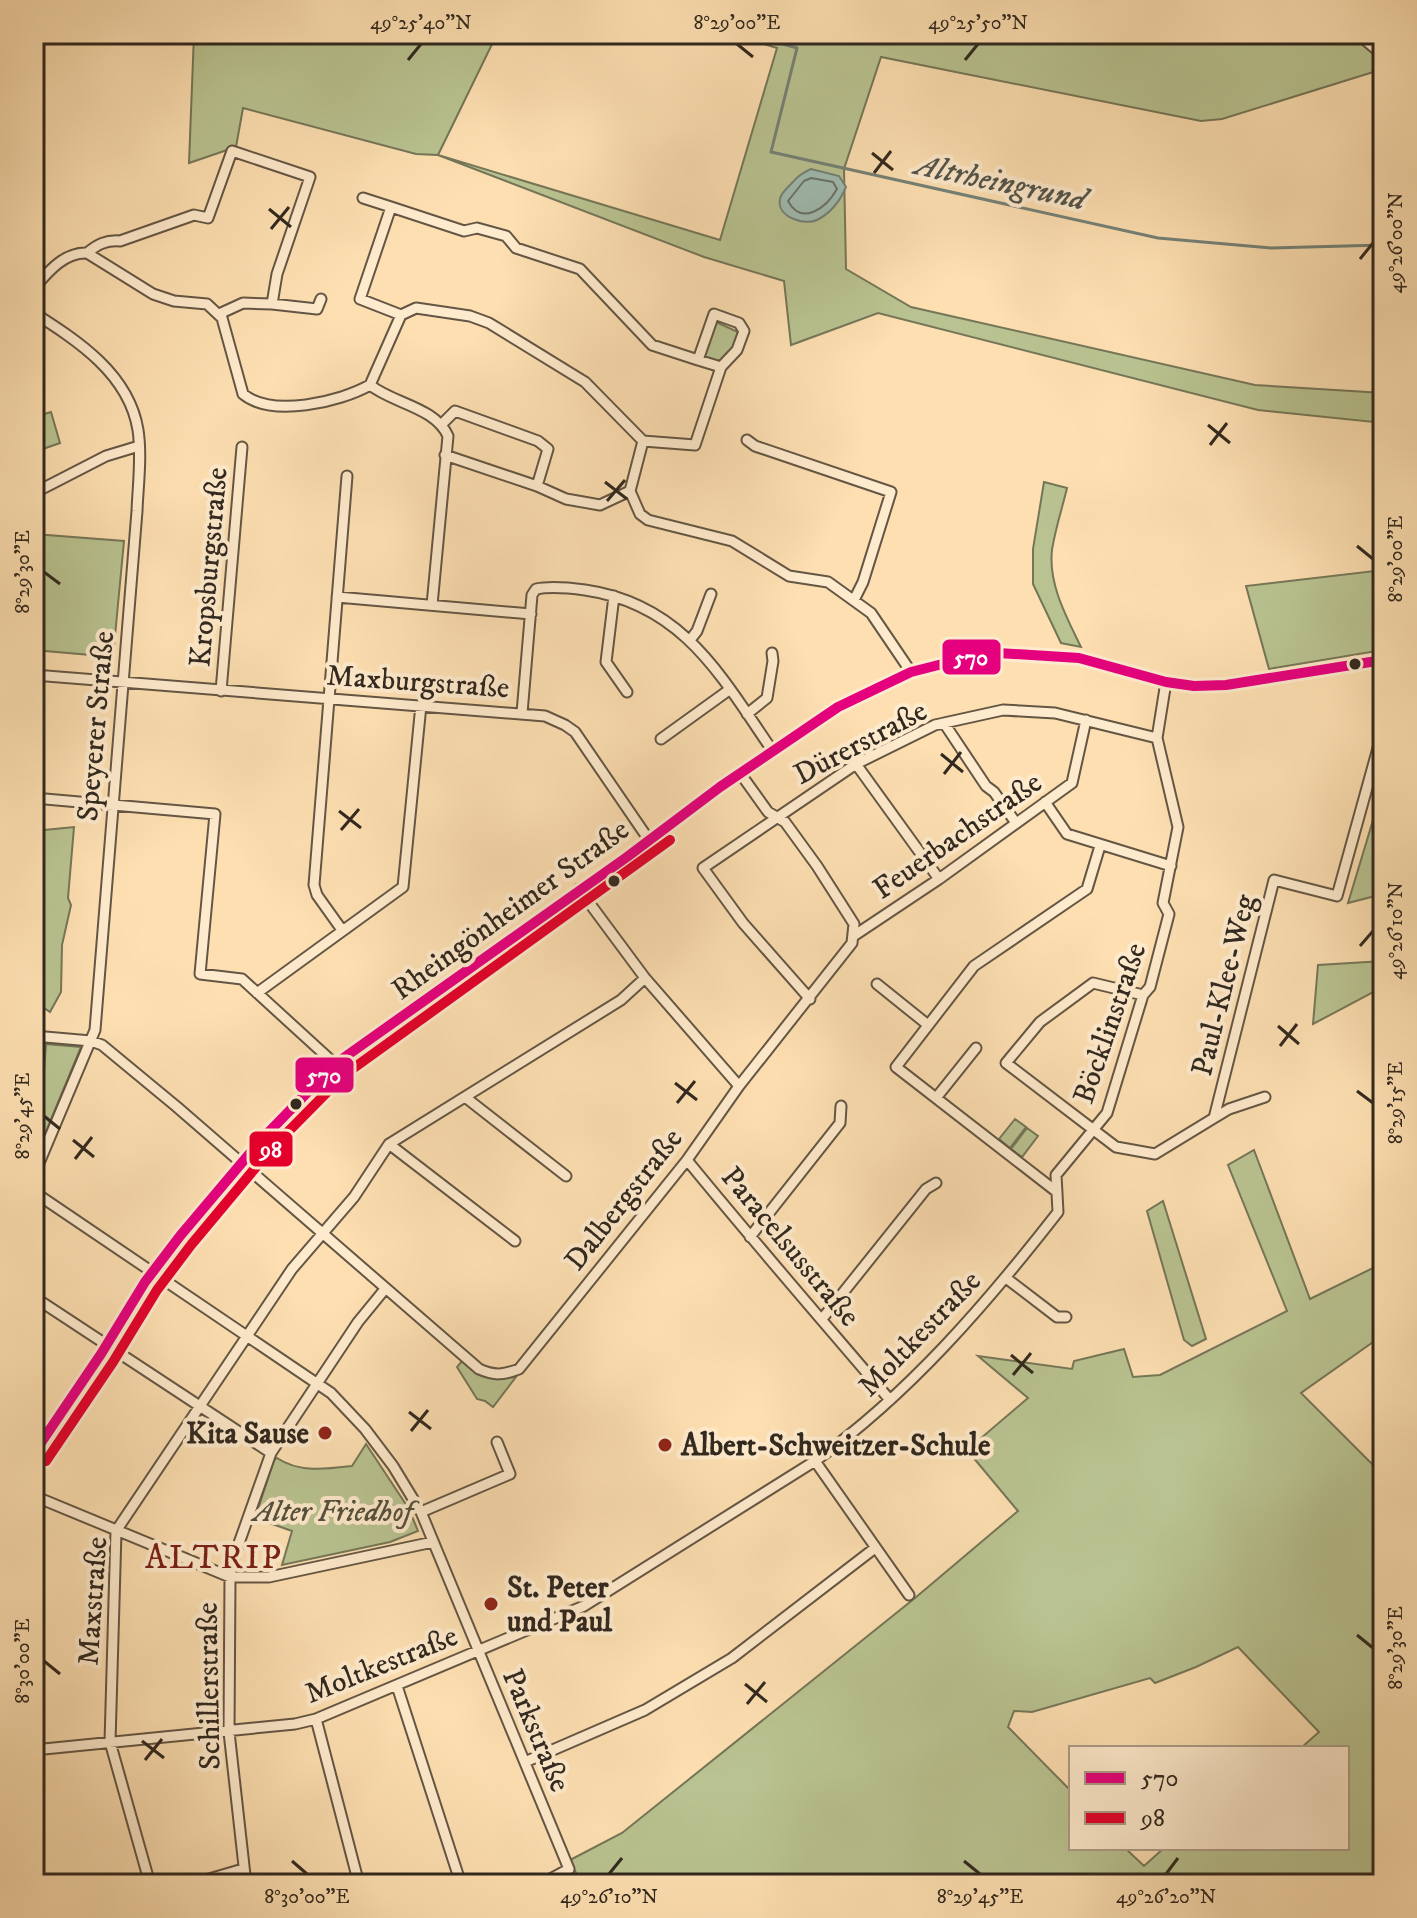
<svg xmlns="http://www.w3.org/2000/svg" width="1417" height="1918" font-family="'IM FELL DW Pica',serif">
	<rect width="100%" height="100%" fill="#fddfb1"/>
	<filter id="stains"><feTurbulence type="fractalNoise" baseFrequency=".0025" numOctaves="4"/><feColorMatrix values="0 0 0 0 .2 0 0 0 0 .09 0 0 0 0 .02 0 0 0 .5 -.17"/></filter>
	<radialGradient id="worn" r=".72"><stop offset=".6" stop-color="#630" stop-opacity="0"/><stop offset="1" stop-color="#630" stop-opacity=".3"/></radialGradient>
	<!-- green -->
	<path fill="#b9c391" stroke="#757658" stroke-width="2" fill-rule="evenodd" d="M194 34H497L438 155 720 240 777 48 730 34H1350L1383 62V69L1222 119 1201 121 881 57 844 169 846 269 911 307 1255 385 1383 393V423L1258 410 878 313 791 345 784 281 704 257 438 155 416 154 243 108 236 147 189 163Z
		M716 322 738 332 731 354 720 366 700 359Z
		M51 412 60 443 34 452V417Z
		M1044 482 1067 488C1062 509 1055 530 1052 550 1048 584 1067 618 1081 647L1061 643 1033 584V549Z
		M34 534 124 541 113 657 34 650Z
		M1383 570V650L1269 669 1246 586Z
		M1377 807 1383 808V894L1348 903Z
		M74 827 68 898 71 905 62 945 61 992 50 1012 34 1001V831Z
		M1383 961V987L1313 1024 1318 965Z
		M46 1044 81 1047 38 1151Z
		M1015 1119 1026 1127 1010 1148 999 1139Z
		M1027 1128 1038 1136 1022 1157 1011 1149Z
		M1254 1150 1310 1299 1383 1263V1335L1301 1393 1383 1475V1884H581L570 1860 622 1833 915 1598 1018 1511 967 1450 1028 1398 978 1356 1072 1369 1074 1361 1124 1349 1133 1377 1160 1375 1287 1311 1228 1165ZM1238 1647 1319 1732 1301 1748H1347V1848H1181L1178 1850 1164 1848 1144 1866 1125 1848H1071V1791L1008 1727 1014 1711 1032 1712 1150 1678 1155 1683 1196 1667Z
		M1163 1201 1206 1339 1192 1346 1184 1340 1147 1211Z
		M462 1361C487 1381 487 1379 516 1377L493 1407 485 1401 477 1399 457 1367Z
		M366 1444 409 1509 418 1531 390 1542 282 1565 292 1531 255 1518 274 1460 277 1458C299 1473 327 1469 352 1466Z"/>
	<!-- water -->
	<path fill="#a0bcb2" stroke="#748177" stroke-width="2" d="M811 169 839 176 846 187C840 201 831 213 817 220 805 226 776 217 780 199 781 193 787 188 791 184 798 176 802 173 811 169Z"/>
	<g fill="none" stroke-linecap="round" stroke-linejoin="round">
		<!-- shore -->
		<path stroke="#687268" stroke-width="2" d="M811 178 833 182 837 189C827 207 802 227 788 201L804 181Z"/>
		<!-- stream -->
		<path stroke="#748177" stroke-width="3" d="M748 34 797 48 771 152 1158 238 1271 248 1383 245"/>
		<!-- minor casing -->
		<g stroke="#645644" stroke-width="13">
			<path id="minor" d="M1358 34 1383 55
				M363 198 391 207
				M87 253C98 244 106 240 120 241L194 215 208 218 232 151 310 177 277 274 272 304 243 303 219 314
				M34 288C48 272 64 252 87 253L153 294 174 301 207 304 222 318 243 394C272 418 340 402 370 385L401 315 416 308 470 316 489 323 585 382 643 441 630 491 640 514 648 520 732 541 789 576 828 582 871 613 911 672
				M272 304 317 309 321 299
				M34 313C78 341 129 374 138 430 142 456 138 485 137 511L95 1030 34 1175
				M401 315 360 299 391 207 464 231 477 228 506 236 516 248 580 269 652 345 698 360
				M370 385C394 404 435 407 448 436L432 605
				M442 424 455 411 538 441 548 449 537 486 566 499 600 505 630 491
				M747 440 755 446 891 492 863 582 854 600
				M643 441 695 445 721 367 737 350 744 331 739 323 714 314 698 360 721 367
				M445 455 537 486
				M34 493 106 456 139 446
				M614 596 606 662 627 692
				M337 597 531 614
				M690 640 697 631 711 594
				M34 675 545 716 565 725 575 732 649 840
				M221 691 242 447
				M522 713 532 595 536 589C551 586 570 588 585 590 683 604 721 676 772 750
				M747 714 767 698 773 661 772 653
				M944 723 986 786 994 792 1016 823
				M661 739 729 690
				M856 764 939 879
				M34 798 215 814 200 974 242 979 335 1064
				M1045 802 1067 834 1171 866
				M579 889 645 978 739 1086
				M342 930 317 895 314 885 347 476
				M855 935 939 879 1072 783 1086 720
				M877 984 928 1025
				M257 993 403 887 421 705
				M1143 995 1093 983 1040 1022 1006 1063 1116 1147 1155 1154 1214 1118 1274 880 1337 896 1383 730
				M810 999 743 923 703 868 856 764 935 725 1003 710 1055 713 1157 738
				M34 1036 91 1041 102 1045 177 1107 479 1369C495 1376 503 1375 519 1369L687 1160 739 1086 852 943 854 924 817 866 785 822 768 812 740 773
				M34 1090 39 1036
				M465 1097 566 1176
				M936 1098 976 1048
				M1214 1118 1229 1109 1265 1097
				M389 1144 515 1241
				M687 1160C753 1241 822 1320 890 1400
				M34 1192 331 1393 365 1429 393 1466 421 1512 569 1869 541 1884
				M1057 1192 896 1067 974 966 1087 889 1100 846
				M750 1237 840 1123 841 1106
				M1006 1278 1057 1317H1066
				M34 1297 271 1453
				M822 1319 926 1189 936 1183
				M34 1453 101 1354 145 1282 180 1236 262 1139 335 1064 627 857 720 787 838 707 911 672 970 657 998 653 1079 658 1166 682 1194 686 1226 685 1383 660
				M815 1461 909 1595
				M34 1496 230 1577H269L433 1542
				M421 1512 510 1474 497 1442
				M397 1686 461 1884
				M316 1719 359 1884
				M34 1750 295 1724 316 1719 584 1606 815 1461C909 1394 987 1303 1058 1212L1056 1175 1107 1113 1143 995 1150 987 1169 914 1163 903 1178 827 1157 738 1166 682
				M525 1762 645 1710 732 1658 875 1548
				M150 1884 110 1742 116 1531 292 1269 354 1197 389 1144 621 1000 645 978
				M192 1884 243 1869
				M246 1884 229 1732 230 1577 233 1560 271 1453 358 1322 385 1289"/>
		</g>
		<!-- minor -->
		<use href="#minor" stroke="#feeacc" stroke-width="9"/>
		<!-- bus-1 casing -->
		<g stroke="#feeacc" stroke-width="16">
			<path id="bus-1" d="M34 1453 101 1354 145 1282 180 1236 262 1139 335 1064 627 857 720 787 838 707 911 672 970 657 998 653 1079 658 1166 682 1194 686 1226 685 1383 660"/>
		</g>
		<!-- bus-2 casing -->
		<g stroke="#feeacc" stroke-width="16">
			<path id="bus-2" d="M46 1461 113 1362 157 1290 191 1245 272 1148 344 1075 670 840"/>
		</g>
		<!-- bus-1 -->
		<use href="#bus-1" stroke="#e5007d" stroke-width="10"/>
		<!-- bus-2 -->
		<use href="#bus-2" stroke="#e4002b" stroke-width="10"/>
	</g>
	<!-- ticks -->
	<path fill="none" stroke="#31281f" stroke-width="3" d="M737 44 753 57M408 60 421 44M965 60 978 44M872 153 893 170M874 173 891 151M269 209 291 227M271 229 289 207M1360 259 1373 243M1208 425 1230 443M1210 445 1227 423M605 482 627 499M607 501 625 480M1357 546 1373 559M44 572 60 584M941 754 963 772M944 774 961 752M339 811 361 828M341 830 359 809M1360 946 1373 931M1278 1026 1299 1044M1280 1046 1297 1024M675 1083 697 1100M1357 1091 1373 1103M677 1103 695 1081M44 1116 60 1129M73 1140 94 1157M75 1159 92 1137M1011 1355 1033 1373M1013 1375 1031 1353M409 1412 431 1429M411 1431 428 1410M1357 1635 1373 1648M44 1661 60 1674M745 1684 767 1702M747 1704 765 1682M142 1741 164 1758M145 1760 162 1739M292 1861 307 1874M964 1861 980 1874M609 1874 622 1858M1166 1874 1178 1858"/>
	<!-- markers -->
	<g fill="#31281f" stroke="#feeacc" stroke-width="3">
		<circle cx="1355" cy="664" r="7"/>
		<circle cx="614" cy="881" r="7"/>
		<circle cx="296" cy="1104" r="7"/>
	</g>
	<g fill="#8f2418" stroke="#feeacc" stroke-width="3">
		<circle cx="325" cy="1433" r="8"/>
		<circle cx="665" cy="1445" r="8"/>
		<circle cx="491" cy="1604" r="8"/>
	</g>
	<g text-anchor="middle" stroke-width="8" stroke-linejoin="round" paint-order="stroke">
		<!-- street labels -->
		<g font-size="30" fill="#31281f" stroke="#feeacc">
			<text transform="translate(208 567) rotate(-85)" y="10">Kropsburgstraße</text>
			<text transform="translate(418 681) rotate(4)" y="10">Maxburgstraße</text>
			<text transform="translate(95 726) rotate(-85)" y="10">Speyerer Straße</text>
			<text transform="translate(860 742) rotate(-28)" y="10">Dürerstraße</text>
			<text transform="translate(957 835) rotate(-35)" y="10">Feuerbachstraße</text>
			<text transform="translate(510 909) rotate(-36)" y="10">Rheingönheimer Straße</text>
			<text transform="translate(1223 985) rotate(-76)" y="10">Paul-Klee-Weg</text>
			<text transform="translate(1109 1023) rotate(-71)" y="10">Böcklinstraße</text>
			<text transform="translate(623 1199) rotate(-52)" y="10">Dalbergstraße</text>
			<text transform="translate(791 1246) rotate(50)" y="10">Paracelsusstraße</text>
			<text transform="translate(919 1333) rotate(-46)" y="10">Moltkestraße</text>
			<text transform="translate(92 1601) rotate(-86)" y="10">Maxstraße</text>
			<text transform="translate(381 1664) rotate(-22)" y="10">Moltkestraße</text>
			<text transform="translate(208 1686) rotate(-91)" y="10">Schillerstraße</text>
			<text transform="translate(537 1730) rotate(67)" y="10">Parkstraße</text>
		</g>
		<!-- poi labels -->
		<g font-size="30" font-weight="bold" fill="#31281f" stroke="#feeacc" text-anchor="start">
			<text x="309" y="1443" text-anchor="end">Kita Sause</text>
			<text x="681" y="1455">Albert-Schweitzer-Schule</text>
			<text x="507" y="1597">St. Peter<tspan x="507" dy="34">und Paul</tspan></text>
		</g>
		<!-- park labels -->
		<g font-size="30" font-style="italic" fill="#534f3c" stroke="#feeacc">
			<text x="333" y="1521">Alter Friedhof</text>
		</g>
		<!-- water labels -->
		<g font-size="32" font-style="italic" fill="#52544b" stroke="#feeacc">
			<text transform="translate(1001 181) rotate(12)" y="11">Altrheingrund</text>
		</g>
		<!-- quarter labels -->
		<g font-size="34" letter-spacing="2" fill="#7a1f14" stroke="#feeacc">
			<text x="214" y="1568">ALTRIP</text>
		</g>
	</g>
	<g stroke="#feeacc" stroke-width="3">
		<rect x="941" y="638" width="61" height="38" rx="8" fill="#e5007d"/>
		<rect x="294" y="1056" width="61" height="38" rx="8" fill="#e5007d"/>
		<rect x="248" y="1130" width="46" height="38" rx="8" fill="#e4002b"/>
	</g>
	<g font-size="22" text-anchor="middle" font-weight="bold" fill="#fff">
		<text x="971" y="665">570</text>
		<text x="324" y="1083">570</text>
		<text x="271" y="1157">98</text>
	</g>
	<!-- margin -->
	<rect width="1417" height="1918" fill="none" stroke="#fddfb1" stroke-width="88"/>
	<!-- legend -->
	<rect x="1069" y="1746" width="280" height="104" fill="#feeacc" stroke="#ac9c87" stroke-width="2"/>
	<rect x="1085" y="1772" width="40" height="12" fill="#e5007d" stroke="#ac9c87" stroke-width="2"/>
	<text x="1141" y="1786" font-size="24" fill="#31281f">570</text>
	<rect x="1085" y="1812" width="40" height="12" fill="#e4002b" stroke="#ac9c87" stroke-width="2"/>
	<text x="1141" y="1826" font-size="24" fill="#31281f">98</text>
	<rect x="44" y="44" width="1329" height="1830" fill="none" stroke="#31281f" stroke-width="3"/>
	<g font-size="20" text-anchor="middle" fill="#31281f">
		<text x="421" y="29">49°25'40"N</text>
		<text x="737" y="29">8°29'00"E</text>
		<text x="978" y="29">49°25'50"N</text>
		<text transform="translate(1395 243) rotate(-90)" y="7">49°26'00"N</text>
		<text transform="translate(1395 559) rotate(-90)" y="7">8°29'00"E</text>
		<text transform="translate(22 572) rotate(-90)" y="7">8°29'30"E</text>
		<text transform="translate(1395 931) rotate(-90)" y="7">49°26'10"N</text>
		<text transform="translate(1395 1103) rotate(-90)" y="7">8°29'15"E</text>
		<text transform="translate(22 1116) rotate(-90)" y="7">8°29'45"E</text>
		<text transform="translate(1395 1648) rotate(-90)" y="7">8°29'30"E</text>
		<text transform="translate(22 1661) rotate(-90)" y="7">8°30'00"E</text>
		<text x="307" y="1903">8°30'00"E</text>
		<text x="609" y="1903">49°26'10"N</text>
		<text x="980" y="1903">8°29'45"E</text>
		<text x="1166" y="1903">49°26'20"N</text>
	</g>
	<rect width="100%" height="100%" filter="url(#stains)"/>
	<rect width="100%" height="100%" fill="url(#worn)"/>
</svg>
